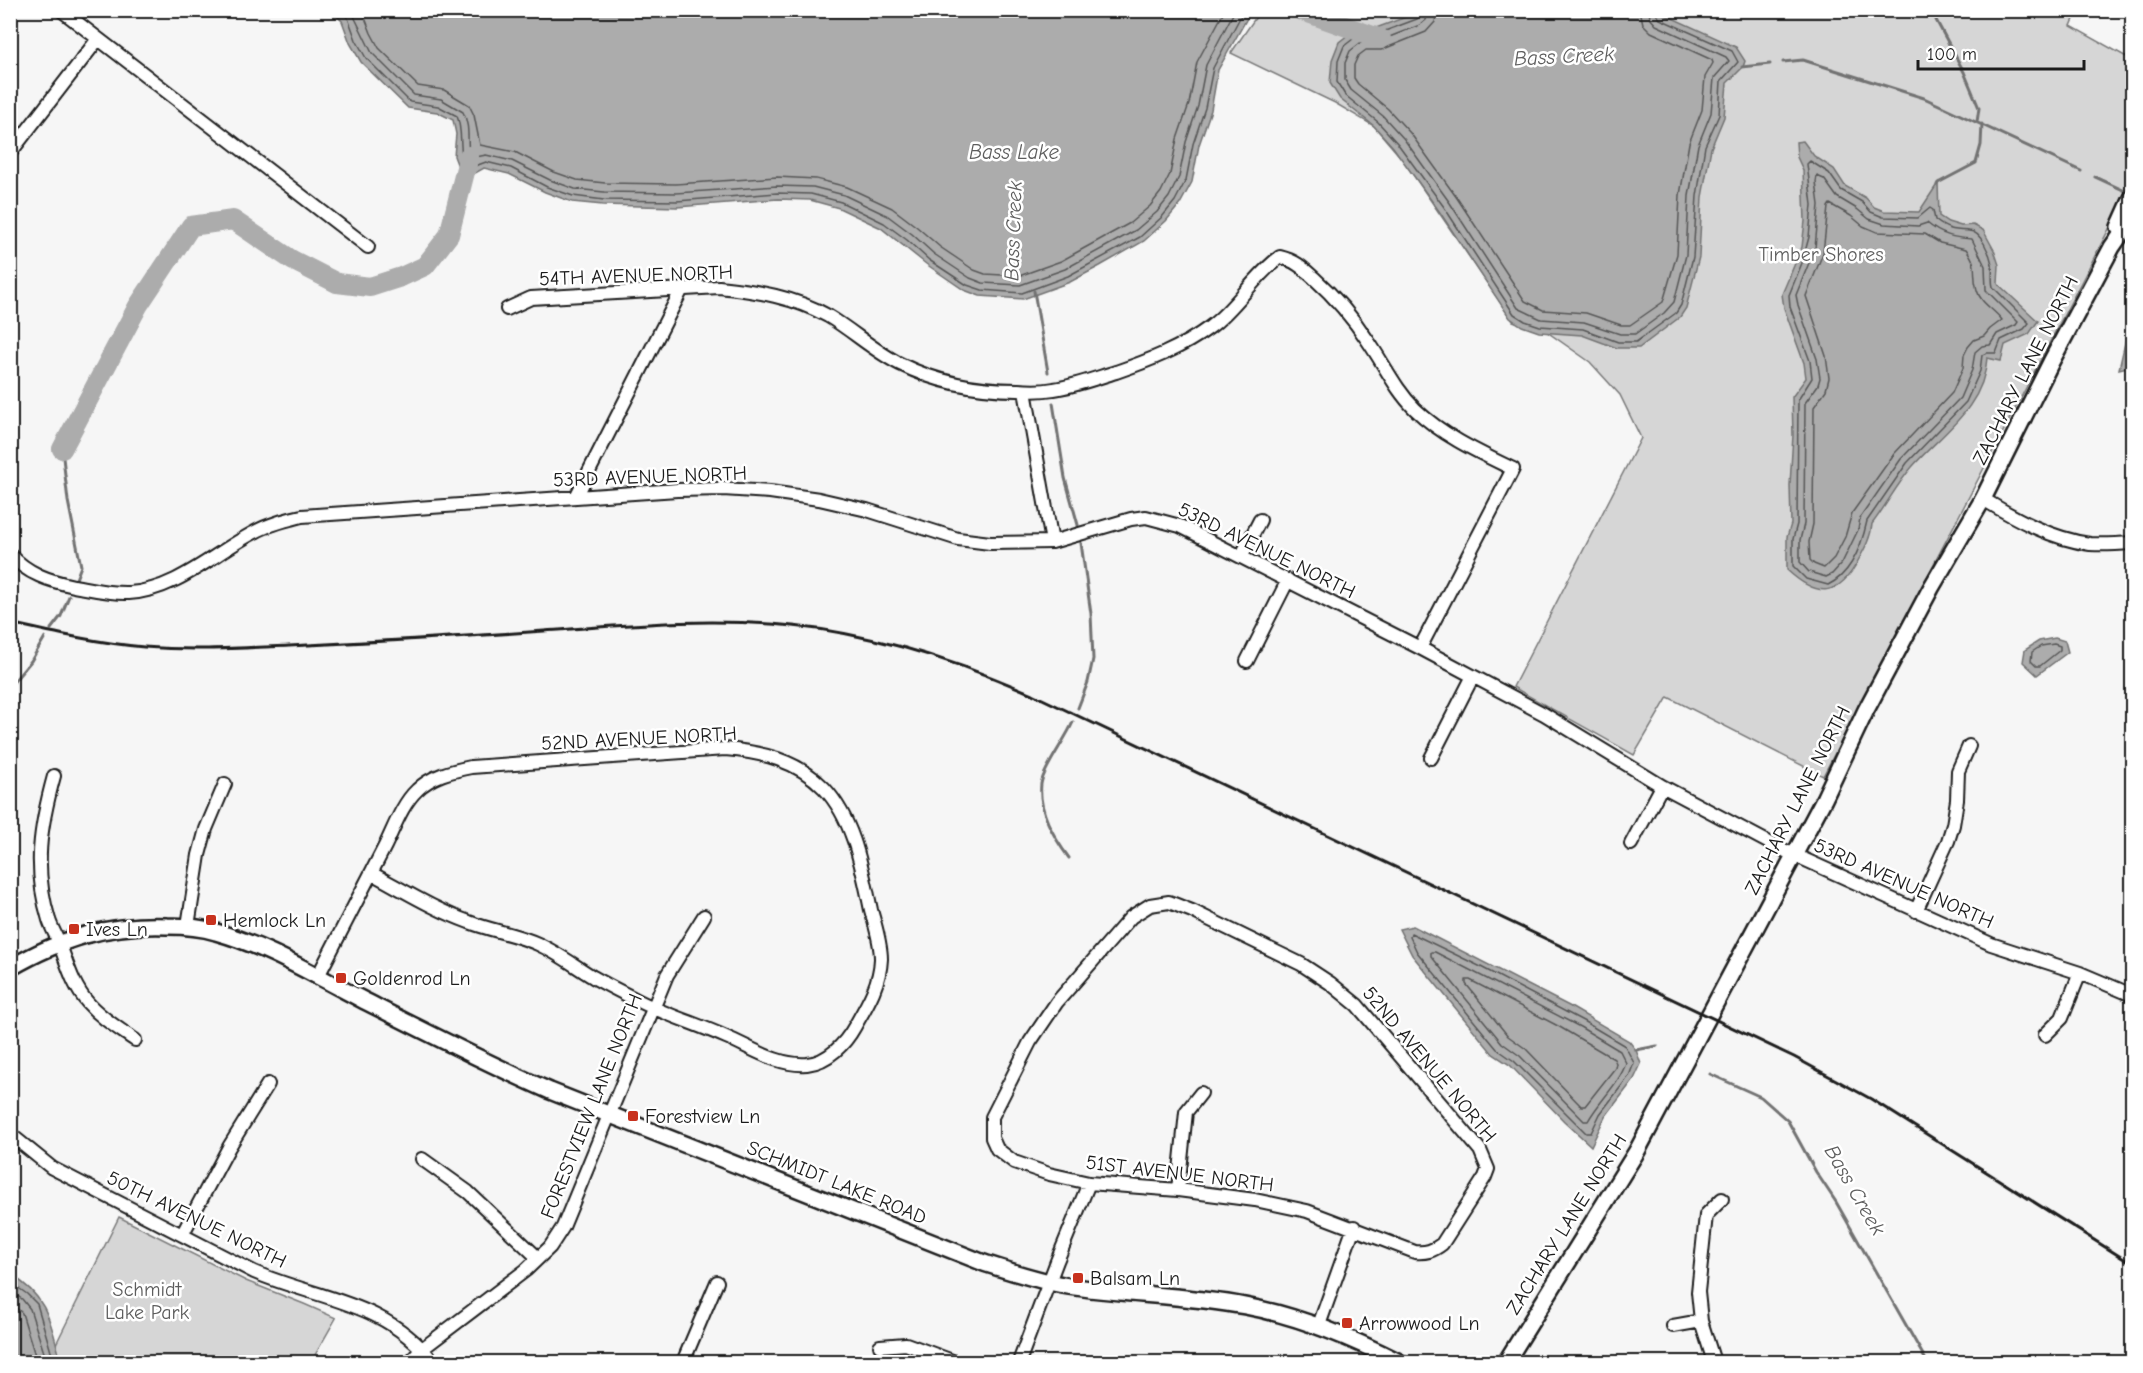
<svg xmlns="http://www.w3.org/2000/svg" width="2143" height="1373" font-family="'Comic Neue',sans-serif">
	<rect width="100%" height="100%" fill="#f6f6f6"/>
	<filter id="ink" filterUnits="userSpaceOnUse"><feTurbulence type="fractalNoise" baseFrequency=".0167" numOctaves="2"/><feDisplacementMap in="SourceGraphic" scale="12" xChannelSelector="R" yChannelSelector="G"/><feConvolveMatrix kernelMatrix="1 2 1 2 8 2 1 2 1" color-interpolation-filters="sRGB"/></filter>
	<g filter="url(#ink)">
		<!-- green -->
		<path fill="#d6d6d6" stroke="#797979" stroke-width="1.5" d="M2078 10 2071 26 2132 60V185L1823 776 1668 697 1634 755 1513 687 1641 438 1620 395 1590 362 1547 332 1513 321 1403 160 1374 126 1335 103 1231 53 1260 11Z
			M119 1217 246 1281 304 1304 336 1318 311 1362H61L56 1344Z"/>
		<!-- water -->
		<path fill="#acacac" stroke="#727272" stroke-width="1.5" d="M1425 10 1657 11 1736 47 1745 61 1743 67 1727 83 1724 117 1711 148 1702 197 1699 257 1686 308 1680 317 1639 348H1617L1582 335 1539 332 1522 326 1510 318 1439 211 1393 147 1374 126 1340 99 1330 83 1332 60 1339 42 1361 25 1376 28Z
			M332 11H1251L1218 70 1211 110 1199 145 1192 182 1180 204 1166 221 1144 241 1100 266 1070 282 1023 299 980 296 964 290 926 264 881 228 839 208 810 200 778 199 677 207 603 205 572 202 545 192 509 174 484 168 463 180 454 156 456 134 453 120 437 112 408 108 361 62 350 43 342 21Z
			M1848 11H1917L1873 18Z
			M1803 141 1814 156 1834 169 1845 186 1866 198 1874 207 1884 211 1919 212 1938 183 1939 216 1948 222 1961 226 1973 225 1983 230 1994 250 1999 265 1998 284 2038 321 2029 334 2005 345 2001 361 1987 358C1984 408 1942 433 1912 467 1897 484 1886 506 1872 524 1871 537 1865 548 1859 559 1839 598 1817 598 1787 570V537L1791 524 1790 485 1793 435 1792 397 1806 378 1804 363 1784 308 1782 294 1802 247 1805 221 1803 170 1797 157 1796 142Z
			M2132 327V366L2119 369 2127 334Z
			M2055 638 2065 641 2068 652 2037 675 2023 662 2025 650 2039 641Z
			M1413 926 1569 1006 1629 1041 1636 1050 1641 1064 1634 1079 1605 1117 1591 1146 1564 1121 1510 1065 1493 1054 1412 955 1399 929Z
			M11 1275C48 1296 51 1324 61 1362H11Z"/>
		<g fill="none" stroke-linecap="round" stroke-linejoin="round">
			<!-- shore -->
			<path stroke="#565656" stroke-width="1.5" d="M341 10 348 18 356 40 366 58 410 102 438 106 457 116C464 134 457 153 467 169L486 162 511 168 547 187 573 196 604 200 677 201 777 193 811 194 841 202 884 223 907 240 929 260 967 285 982 290 1022 293 1068 276 1140 237 1162 217 1175 201 1186 180 1193 144 1205 108 1213 68 1244 10
				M351 10 372 53 414 95 441 99 463 112C472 128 465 148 471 158L486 155 512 161 550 180 575 189 604 192 676 193 777 186 813 187 844 195 888 216 912 234 934 254 970 278 983 283 1020 285 1065 269 1136 230 1157 212 1169 197 1179 177 1186 142 1198 106 1206 65 1235 10
				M362 10 371 33 379 48 418 86 444 90 469 105 474 115 480 145 515 152 554 172 577 180 605 183 676 184 777 177 816 179 847 187 892 208 917 227 940 247 974 270 985 274 1019 276 1061 261 1130 223 1150 206 1161 192 1170 174 1177 139 1189 104 1197 62 1225 10
				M1421 10 1420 15 1417 19 1377 34 1362 32 1344 46 1338 61 1337 82 1345 95 1378 122 1398 144 1444 207 1514 314 1525 321 1540 326 1583 329 1618 342H1636L1676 313 1681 305 1693 257 1697 196 1705 146 1719 115 1721 81 1738 62 1732 51 1660 19 1657 15 1656 10
				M1428 10 1426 20 1420 25 1379 41 1364 40 1350 51 1345 63V80L1351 90 1383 116 1404 139 1450 203 1518 308 1541 319 1584 322 1620 334H1635L1664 313 1674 302 1686 255 1689 196 1698 145 1711 113 1714 78 1729 61 1726 57 1656 25 1650 18 1649 10
				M1437 10 1435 22 1426 32 1381 50H1366L1358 56 1354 65V78L1358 84 1388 109 1411 134 1457 198 1525 301 1543 310 1586 313 1621 325H1630L1663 302 1677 254 1680 195 1689 143 1702 110 1705 77 1713 63 1712 60 1651 32 1643 24 1640 10
				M1810 161 1829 173 1841 190 1862 202 1871 212 1883 217 1918 218 1930 208 1933 210 1935 220C1947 230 1954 230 1969 231 1981 231 1990 254 1992 264 1993 271 1991 279 1993 287L2029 323 2024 329 2001 340 1996 353H1987L1982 355 1980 371 1966 402 1907 463 1867 521C1862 544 1851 574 1828 585L1806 579 1793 566V539L1797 524 1798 400 1812 378 1810 361 1790 307 1789 295 1802 263 1809 237 1812 205 1807 164Z
				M1817 176 1824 179 1837 197 1857 209 1869 219 1884 224 1918 226 1927 223C1941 235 1954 238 1972 239L1985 266 1986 290 2018 322 2016 325 1997 334 1990 345 1982 346 1975 352 1972 370 1960 398 1901 459 1860 518 1858 530 1842 563 1832 574 1826 577 1809 572 1800 562V540L1804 524 1805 403 1818 385 1820 378 1817 359 1798 305 1796 295 1815 248 1819 205 1816 182Z
				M1830 204 1851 216 1863 226 1877 232 1925 234 1940 243 1966 249C1980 268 1971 272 1977 290 1980 303 1995 310 2002 320L1990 329 1984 336 1974 340 1968 347 1964 355 1963 368 1952 393 1894 454 1852 513 1845 537 1834 558 1824 568 1814 564 1810 560 1809 542 1813 524 1814 407 1826 390 1829 378 1826 356 1806 296 1823 253 1828 207Z
				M2054 644 2060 646V650L2040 666H2036L2031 661 2032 652 2041 646Z
				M1411 933 1479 966 1583 1021 1625 1046 1634 1063 1629 1076 1600 1114 1591 1133H1586L1514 1061 1497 1049 1417 952 1410 937Z
				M1431 952H1435L1580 1027 1620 1051 1626 1063C1619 1084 1599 1101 1588 1121H1584L1520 1056 1502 1043 1431 956Z
				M1466 980H1470L1558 1026 1614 1059 1616 1063 1615 1068 1585 1106H1581L1526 1049 1508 1036 1466 984Z
				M10 1282 27 1294 37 1304 54 1362
				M10 1291 22 1299 30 1309 47 1362
				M10 1302 22 1313 37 1362"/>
			<!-- stream -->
			<path stroke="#727272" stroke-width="3" d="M1939 10 1936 20 1964 72 1979 108 1977 122
				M1783 62 1803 60 1924 98 2081 171
				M1742 67 1770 64
				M2095 177 2123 190
				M1937 185 1938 183 1976 163 1981 145 1982 124
				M1034 291 1048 372
				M1053 403 1065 478 1078 525
				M62 449 68 501 81 566 76 579
				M51 629 61 616 69 596
				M10 686 31 661 45 637
				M1078 708 1088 682 1093 659 1091 614 1081 543
				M1069 858C1054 838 1038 811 1041 784 1043 769 1066 739 1073 722
				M1636 1050 1657 1046
				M1710 1074 1761 1097 1788 1121 1816 1172 1836 1202 1927 1362"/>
			<!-- river -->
			<path stroke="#acacac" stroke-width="20" d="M1300 10 1381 39
				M62 449 138 306 191 226 233 220 292 260 337 283 370 287 401 277 425 266 449 235 469 156"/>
			<!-- minor casing -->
			<g stroke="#1c1c1c" stroke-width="16">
				<path id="minor" d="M61 10 368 247
					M10 153 98 39
					M507 309 531 298 719 287C757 291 794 297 828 316 853 331 874 351 900 364 938 383 976 390 1018 390 1030 391 1043 391 1054 389 1075 386 1096 378 1116 372 1148 361 1182 348 1210 327 1237 307 1253 277 1280 257 1296 261 1302 267 1314 278 1335 297 1353 318 1368 341 1384 364 1395 389 1415 409 1443 436 1478 452 1513 469L1420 648
					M1025 391 1052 542
					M576 497 682 289
					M1983 499C2016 519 2052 539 2090 544 2104 545 2119 544 2132 543
					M10 554C27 574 50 581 74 586 92 589 110 594 129 593 177 590 214 553 255 532 269 524 286 520 302 516L677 490 723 489 770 492 819 499 867 510 958 539 990 543 1052 542 1131 519 1146 517 1180 526 1420 648 1544 714 1662 786 1779 848 1991 944 2080 973 2132 995
					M1241 557 1260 520
					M1247 661 1288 580
					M1431 758 1473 676
					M54 776C40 827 33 868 49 920 52 929 57 937 60 945 68 966 73 986 88 1003 101 1018 118 1028 135 1040
					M1631 844 1662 786
					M1169 902 1192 911 1301 964 1330 983 1357 1005 1480 1150 1488 1169 1485 1177 1442 1244C1433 1251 1426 1253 1415 1252L1307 1211 1255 1200 1178 1190 1089 1183 1049 1174 1014 1162 997 1149 992 1138V1117L1030 1042 1057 1002 1131 917 1150 905Z
					M1916 911 1948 841 1953 825 1957 800 1958 771 1969 746
					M188 926 199 855 206 829 225 784
					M318 976C340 933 363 889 385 846 394 828 402 804 417 790 431 776 451 771 471 767L725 749C761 752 797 760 824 788 854 820 862 868 871 910 875 925 881 943 881 959 880 984 867 1005 855 1026 845 1044 828 1062 807 1064 777 1066 752 1048 726 1037 697 1024 666 1015 637 1000 623 993 607 985 593 977 575 966 558 953 538 944 516 934 492 931 469 922 435 910 403 890 371 873
					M2045 1035 2062 1018 2080 973
					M10 1134 52 1168 254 1272C320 1300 385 1301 433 1362
					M422 1159 468 1192 538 1258
					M1178 1190 1186 1112 1201 1093
					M182 1235 229 1147 268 1084
					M1319 1325 1354 1227
					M1673 1326 1701 1321
					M880 1346 906 1344 955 1362
					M410 1362 422 1349 526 1270 550 1247 563 1227 667 975 704 916
					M683 1362 717 1282
					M1019 1362 1057 1261 1089 1183
					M1714 1362 1701 1321 1698 1292 1706 1215 1722 1199"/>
			</g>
			<!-- tertiary casing -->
			<g stroke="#1c1c1c" stroke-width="20">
				<path id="tertiary" d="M2119 227 2132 198
					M10 968C62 938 107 924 167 926 184 926 200 927 216 932 267 946 314 975 361 999 424 1031 486 1063 550 1091L984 1263C1012 1272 1039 1281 1068 1286 1127 1295 1187 1295 1245 1306 1300 1316 1350 1337 1399 1362
					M1506 1362 1637 1151 1824 799 1866 710 1931 588 1983 499 2051 362 2112 247 2132 218"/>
			</g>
			<!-- minor -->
			<use href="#minor" stroke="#fff" stroke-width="12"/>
			<!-- tertiary -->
			<use href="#tertiary" stroke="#fff" stroke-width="15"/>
			<!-- rail -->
			<path stroke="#1c1c1c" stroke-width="3" d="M10 623C54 633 99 643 144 647 192 651 241 648 289 646 374 642 459 637 544 631 627 625 709 617 793 626 876 634 956 661 1032 694L1794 1057 1871 1099 2132 1264"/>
		</g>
	</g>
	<!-- markers -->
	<g fill="#c8321e" stroke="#fff" stroke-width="2">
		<rect x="205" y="914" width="12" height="12" rx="3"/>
		<rect x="68" y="923" width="12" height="12" rx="3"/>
		<rect x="335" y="972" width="12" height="12" rx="3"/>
		<rect x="627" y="1110" width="12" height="12" rx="3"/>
		<rect x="1072" y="1272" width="12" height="12" rx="3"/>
		<rect x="1341" y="1317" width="12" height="12" rx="3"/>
	</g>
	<g text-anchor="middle" stroke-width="5" stroke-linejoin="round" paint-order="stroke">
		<!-- park labels -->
		<g font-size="20" fill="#5d5d5d" stroke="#fff">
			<text x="1821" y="261">Timber Shores</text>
			<text x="147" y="1296">Schmidt<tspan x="147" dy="23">Lake Park</tspan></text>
		</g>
		<!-- street labels -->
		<g font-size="20" fill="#1c1c1c" stroke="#fff">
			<text transform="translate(636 275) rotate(-2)" y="7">54TH AVENUE NORTH</text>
			<text transform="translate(2025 370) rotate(-63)" y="7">ZACHARY LANE NORTH</text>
			<text transform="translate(650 476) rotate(-2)" y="7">53RD AVENUE NORTH</text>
			<text transform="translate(1267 550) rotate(26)" y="7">53RD AVENUE NORTH</text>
			<text transform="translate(639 738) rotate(-3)" y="7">52ND AVENUE NORTH</text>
			<text transform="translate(1797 800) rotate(-63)" y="7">ZACHARY LANE NORTH</text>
			<text transform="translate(1904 883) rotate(24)" y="7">53RD AVENUE NORTH</text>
			<text transform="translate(1430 1064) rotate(50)" y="7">52ND AVENUE NORTH</text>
			<text transform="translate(591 1106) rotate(-68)" y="7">FORESTVIEW LANE NORTH</text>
			<text transform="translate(1180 1173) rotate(7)" y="7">51ST AVENUE NORTH</text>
			<text transform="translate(837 1182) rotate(22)" y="7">SCHMIDT LAKE ROAD</text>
			<text transform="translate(197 1219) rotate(26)" y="7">50TH AVENUE NORTH</text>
			<text transform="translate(1566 1224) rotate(-58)" y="7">ZACHARY LANE NORTH</text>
		</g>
		<!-- poi labels -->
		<g font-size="20" fill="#1c1c1c" stroke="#fff" text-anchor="start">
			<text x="223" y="927">Hemlock Ln</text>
			<text x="86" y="936">Ives Ln</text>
			<text x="353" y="985">Goldenrod Ln</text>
			<text x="645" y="1123">Forestview Ln</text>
			<text x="1090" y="1285">Balsam Ln</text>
			<text x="1359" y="1330">Arrowwood Ln</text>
		</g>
		<!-- water labels -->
		<g font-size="21" font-style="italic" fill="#5d5d5d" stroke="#fff">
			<text transform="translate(1564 56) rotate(-3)" y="7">Bass Creek</text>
			<text x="1014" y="159">Bass Lake</text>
			<text transform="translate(1013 231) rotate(-88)" y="7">Bass Creek</text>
			<text transform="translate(1855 1190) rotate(60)" y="7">Bass Creek</text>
		</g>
	</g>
	<!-- margin -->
	<rect width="2143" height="1373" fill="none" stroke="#fff" stroke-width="36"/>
	<rect x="18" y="18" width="2107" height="1337" fill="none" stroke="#1c1c1c" stroke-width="2" filter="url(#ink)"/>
	<!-- scale -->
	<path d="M1918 60v9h166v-9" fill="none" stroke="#1c1c1c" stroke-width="3"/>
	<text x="1927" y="60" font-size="18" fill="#1c1c1c" stroke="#ffffff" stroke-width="4.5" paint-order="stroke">100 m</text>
</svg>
